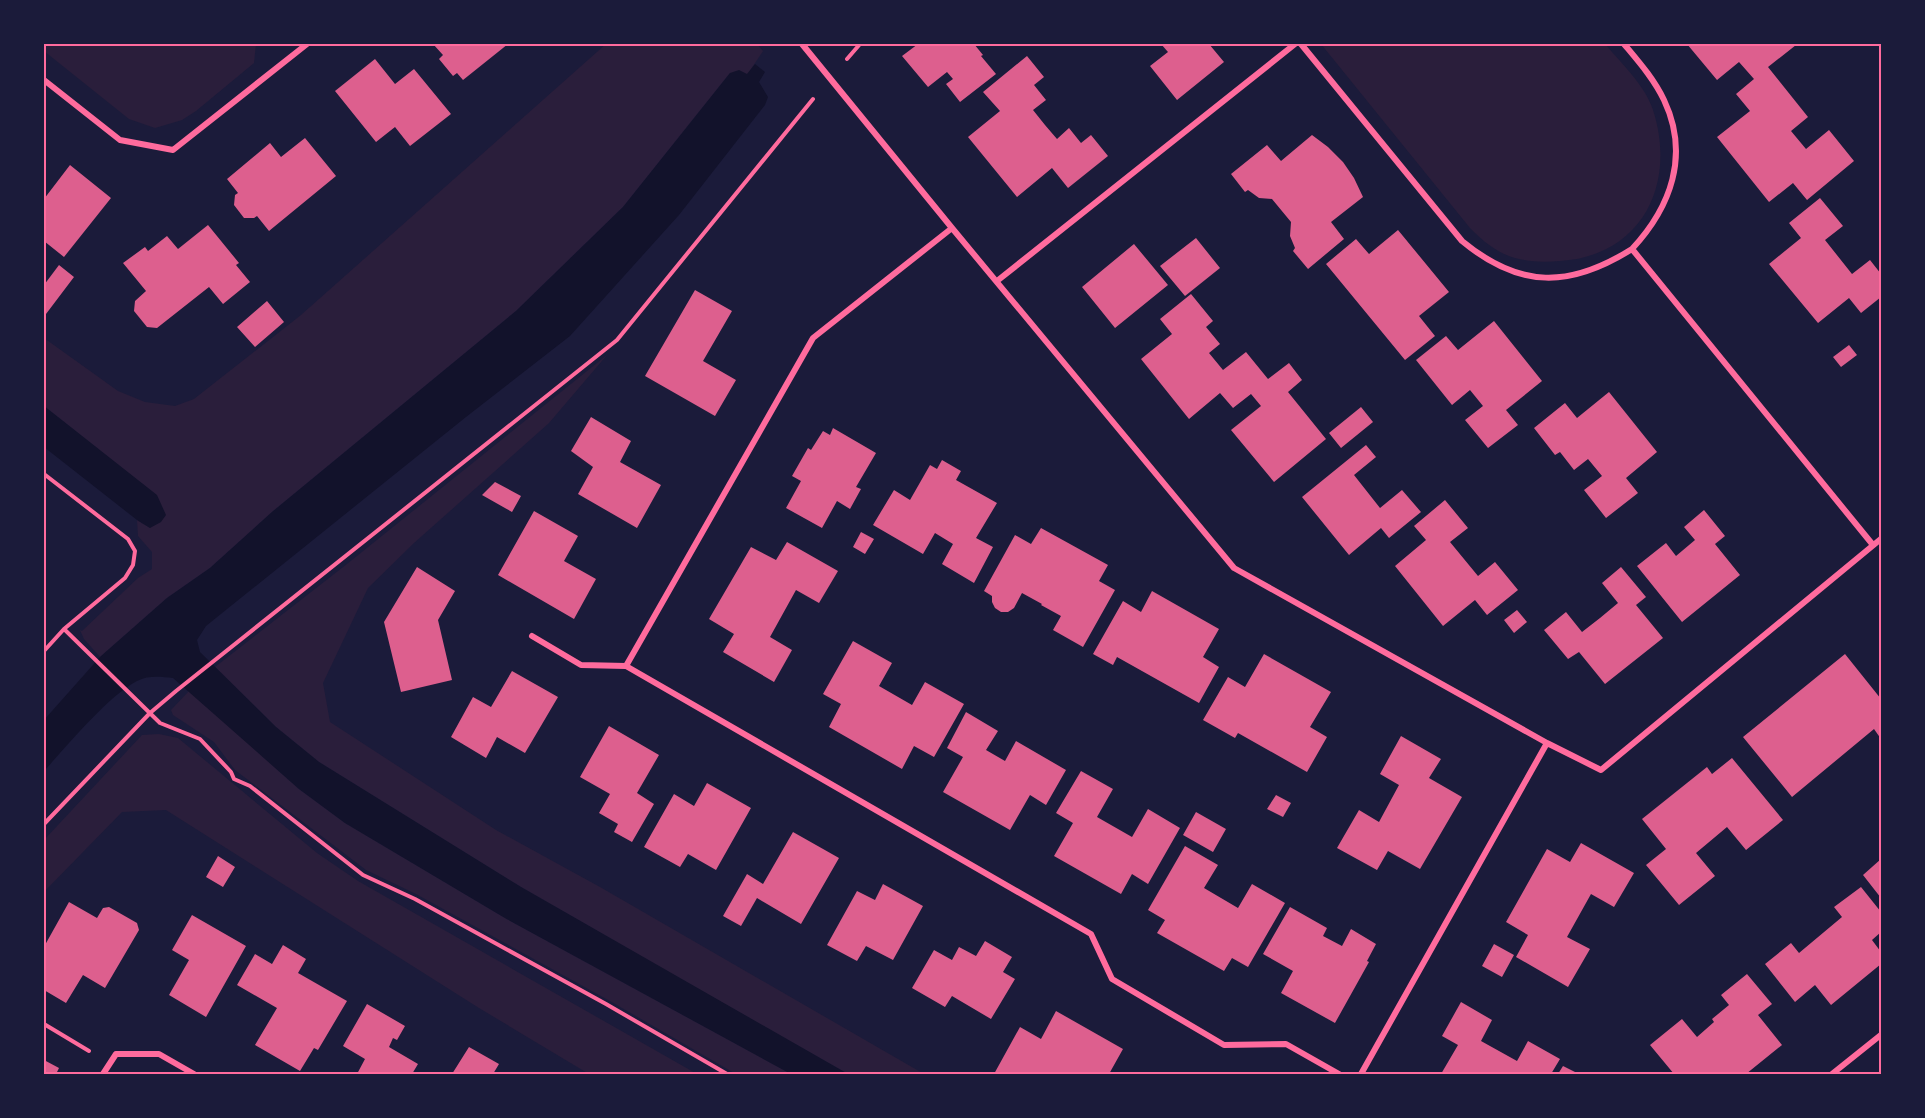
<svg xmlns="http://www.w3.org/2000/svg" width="1925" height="1118" font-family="Figtree,sans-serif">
	<rect width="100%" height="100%" fill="#1b1b3a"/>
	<!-- green -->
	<path fill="#2a1e3b" d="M44 44H256L254 63 196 111 182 120 155 128 129 119 44 51Z
		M606 44H757L763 51 747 75 730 73 623 207 516 311 272 512 210 568 167 598 100 657 84 639 80 630 82 631 138 578 152 569V552L138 536 137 520 150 528 156 495 44 406V338L118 391 145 402 175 406 194 399 301 315Z
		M1321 44H1605C1621 63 1645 85 1653 110 1677 184 1642 256 1560 261 1520 264 1498 257 1470 228Z
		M607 355 549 423 414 543 368 588 323 683 330 722 496 830 600 887 924 1074H848L721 1002 521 887 319 762 276 727 215 667 347 564Z
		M189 691 299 789 345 823 505 918 791 1074H736L610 1001 416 894 366 870 235 770 214 742 173 715 171 710Z
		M159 734 178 738 317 853 358 881 697 1074H589L479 1008 166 810 122 812 44 892V840L142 735Z"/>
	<!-- water -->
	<path fill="#12122b" d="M755 64 765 72 759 82 768 97 765 105 679 215 570 336 466 417 206 626 197 640 200 652 276 727 319 762 521 887 848 1074H791L505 918 345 823 299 789 173 678C161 677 149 675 137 681 107 697 68 745 44 771V720L100 657 167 598 210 568 272 512 516 311 623 207 730 73 739 70 747 74Z
		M44 406 157 495 166 515 161 522 150 528 137 520 44 447Z"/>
	<!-- building -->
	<path fill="#dd5f8e" d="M433 44H508L463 80 457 73 453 76 439 59 443 55Z
		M918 44H974L983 55 981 56 996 74 960 102 946 84 953 79 947 72 928 87 902 56Z
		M1161 44H1209L1224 62 1177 100 1150 66 1168 52Z
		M1687 44H1795L1796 45 1768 67 1808 117 1791 131 1806 149 1829 130 1854 161 1807 200 1793 183 1769 202 1717 137 1750 111 1736 94 1754 79 1739 62 1717 80Z
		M1027 56 1044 77 1034 85 1046 100 1033 110 1045 125 1057 139 1069 128 1081 143 1091 135 1108 156 1068 188 1052 168 1017 197 968 137 1000 111 983 92Z
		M375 59 395 84 414 69 451 114 410 146 395 127 376 142 335 91Z
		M1312 135 1328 147 1343 162 1354 178 1363 197 1331 222 1344 239 1308 269 1293 251 1295 248 1290 236 1291 222 1272 199 1259 198 1248 190 1245 192 1231 174 1267 145 1281 161Z
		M305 138 336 176 269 231 257 216 254 218H244L234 205 235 195 238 193 227 179 270 143 281 157Z
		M70 165 111 198 64 257 44 241V199Z
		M1820 198 1843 226 1825 240 1852 274 1870 260 1881 274V297L1861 313 1849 298 1818 323 1769 264 1801 238 1789 223Z
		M208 225 239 263 236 265 250 282 223 304 209 287 157 328 147 327 134 311 135 301 146 291 123 263 145 247 148 251 167 236 178 249Z
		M1398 230 1449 292 1419 316 1435 336 1405 360 1326 264 1356 239 1369 254Z
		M1196 238 1220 268 1185 296 1160 266Z
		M1134 244 1168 285 1115 328 1082 287Z
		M59 265 74 277 46 314 44 311V285Z
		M695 290 732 311 703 361 736 380 715 416 645 376Z
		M1191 294 1213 321 1206 327 1220 344 1209 353 1223 370 1246 352 1268 379 1289 363 1302 380 1288 392 1326 439 1274 482 1231 430 1261 406 1251 394 1233 408 1220 393 1189 419 1141 359 1172 334 1160 319Z
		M267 301 284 322 255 347 237 327Z
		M1494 321 1542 381 1506 410 1518 425 1488 448 1465 420 1483 406 1470 390 1452 405 1416 360 1446 336 1458 350Z
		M1849 345 1857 355 1841 367 1833 357Z
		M1609 392 1657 452 1626 478 1638 493 1606 518 1584 490 1602 476 1588 459 1574 470 1560 452 1555 455 1534 428 1565 403 1577 418Z
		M1361 407 1373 422 1341 448 1329 433Z
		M591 417 631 441 620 462 661 485 637 528 578 494 593 467 571 451Z
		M833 428 876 453 856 487 861 489 850 509 837 501 822 528 786 508 801 481 792 476 808 448 811 450 823 431 830 435Z
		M1366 445 1376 457 1354 475 1380 508 1402 490 1421 512 1389 538 1381 528 1349 555 1302 497Z
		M942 460 961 471 956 480 997 503 976 538 993 547 974 583 942 564 953 544 935 533 923 554 873 525 894 490 910 500 930 465 937 469Z
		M495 482 521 496 512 512 482 495Z
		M1445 500 1468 528 1450 542 1478 576 1495 562 1518 590 1487 615 1475 600 1443 626 1395 566 1426 540 1414 526Z
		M1704 510 1725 536 1715 544 1740 575 1682 622 1637 566 1666 543 1676 556 1695 540 1684 527Z
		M534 511 578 536 564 561 596 579 574 619 498 575Z
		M1041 528 1108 565 1099 581 1115 590 1083 647 1053 630 1061 616 1041 605 1042 604 1022 593 1014 608 1008 612H1001L995 608 992 602V596L984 591 1015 535 1031 544Z
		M861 532 874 539 865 554 853 547Z
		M787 542 838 571 819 603 796 590 770 637 792 650 774 682 723 652 734 634 709 619 751 547 776 560Z
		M417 567 455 591 438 620 452 680 401 692 384 622Z
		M1621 567 1646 597 1636 605 1663 638 1605 684 1579 652 1568 659 1544 630 1566 612 1582 632 1600 618 1618 603 1602 583Z
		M1152 591 1219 629 1203 657 1219 667 1199 703 1117 657 1113 665 1093 654 1123 601 1141 612Z
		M1517 610 1527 622 1514 633 1504 620Z
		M853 641 892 663 879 686 912 705 925 682 964 704 934 757 914 746 902 769 829 727 841 704 823 694Z
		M1264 654 1331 692 1310 727 1327 737 1307 772 1238 733 1235 738 1203 720 1228 677 1245 687Z
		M1845 654 1881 699V739L1874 729 1792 797 1743 737Z
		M512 671 558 697 525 753 497 737 486 758 451 737 473 697 491 707Z
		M966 712 998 731 986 750 1005 761 1016 741 1066 770 1046 805 1030 795 1010 830 943 792 963 757 947 748Z
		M609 726 659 755 637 793 654 804 632 842 614 832 618 824 599 813 610 794 580 777Z
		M1401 736 1441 759 1429 778 1462 797 1420 869 1388 851 1377 870 1337 848 1359 810 1379 822 1399 785 1380 774Z
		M1732 758 1783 820 1746 850 1727 827 1696 853 1715 876 1679 905 1646 865 1666 849 1642 819 1707 767 1712 774Z
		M1081 771 1113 789 1097 817 1132 837 1148 809 1180 828 1148 884 1132 874 1121 894 1054 856 1073 823 1056 813Z
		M707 783 751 808 716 870 688 854 680 867 644 847 674 794 694 806Z
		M1276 795 1291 803 1283 817 1267 809Z
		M1196 812 1226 829 1213 852 1183 835Z
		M793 832 839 858 801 924 757 898 741 926 723 916 747 874 763 884Z
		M1581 843 1634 873 1614 907 1591 894 1567 937 1590 949 1568 987 1516 957 1528 935 1506 922 1547 849 1570 862Z
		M1185 846 1218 865 1204 888 1238 908 1252 884 1285 903 1248 967 1232 958 1224 971 1157 933 1165 920 1148 910Z
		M218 856 235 867 223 887 206 877Z
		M1881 859V898L1863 875Z
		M883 884 923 906 893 960 866 946 857 961 827 945 857 891 875 900Z
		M1861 887 1881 912V932L1872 940 1881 952V964L1831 1005 1815 985 1795 1002 1765 964 1791 943 1799 953 1842 917 1834 907Z
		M69 902 97 918 103 908 109 907 137 923 139 930 105 988 83 975 66 1003 44 990V944L45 945Z
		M1290 907 1327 928 1323 936 1342 946 1351 929 1376 944 1367 961 1369 962 1335 1023 1281 993 1293 971 1263 954Z
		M192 915 246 946 206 1017 169 995 189 960 172 950Z
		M985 941 1012 957 1003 972 1015 979 991 1019 952 996 945 1007 912 988 934 950 952 960 959 947 976 956Z
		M1494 944 1514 955 1502 977 1482 966Z
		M283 945 306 959 298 973 347 1001 318 1050 314 1048 300 1071 255 1045 277 1008 237 985 255 954 272 964Z
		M1747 974 1772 1004 1758 1015 1782 1045 1746 1074H1674L1650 1045 1682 1019 1697 1037 1714 1022 1712 1019 1729 1005 1721 995Z
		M1461 1002 1492 1020 1481 1041 1517 1061 1528 1041 1560 1059 1551 1074H1441L1458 1045 1442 1036Z
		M367 1004 405 1026 397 1040 393 1038 389 1047 418 1064 412 1074H357L365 1059 343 1046Z
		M1056 1011 1123 1049 1109 1074H994L1020 1027 1041 1039Z
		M469 1047 499 1064 493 1074H452Z
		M44 1060 59 1068 56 1074H44Z
		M1563 1066 1579 1074H1558Z"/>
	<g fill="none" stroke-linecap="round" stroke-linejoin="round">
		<!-- path -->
		<path stroke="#ff6b9d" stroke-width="4" d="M847 59 860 44
			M44 474 128 539 135 551 133 565 125 578 64 629
			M44 651 64 629 160 723 200 739 231 772 234 779 250 786 363 875 415 899 606 1004 727 1074
			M44 824 150 713 176 691 617 340 813 99
			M44 1024 89 1051"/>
		<!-- minor -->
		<path stroke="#ff6b9d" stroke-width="6" d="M802 44 952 228 1234 568 1547 743 1601 770 1882 538
			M1301 44 1462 241C1520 289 1570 288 1632 249L1873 545
			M1624 44C1639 62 1654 79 1664 100 1690 155 1671 207 1632 249
			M44 80 120 140 173 150 307 44
			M952 228 813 338 626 666 1091 934 1112 979 1224 1045 1286 1044 1339 1074
			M997 281 1295 44
			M532 636 581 665 626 666
			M103 1074 116 1054H159L194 1074
			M1361 1074 1547 743
			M1832 1074 1882 1034"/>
	</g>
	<!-- border -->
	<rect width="1925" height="1118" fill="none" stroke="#1b1b3a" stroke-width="90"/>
	<rect x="45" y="45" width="1835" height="1028" fill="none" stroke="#ff6b9d" stroke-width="2"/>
</svg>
